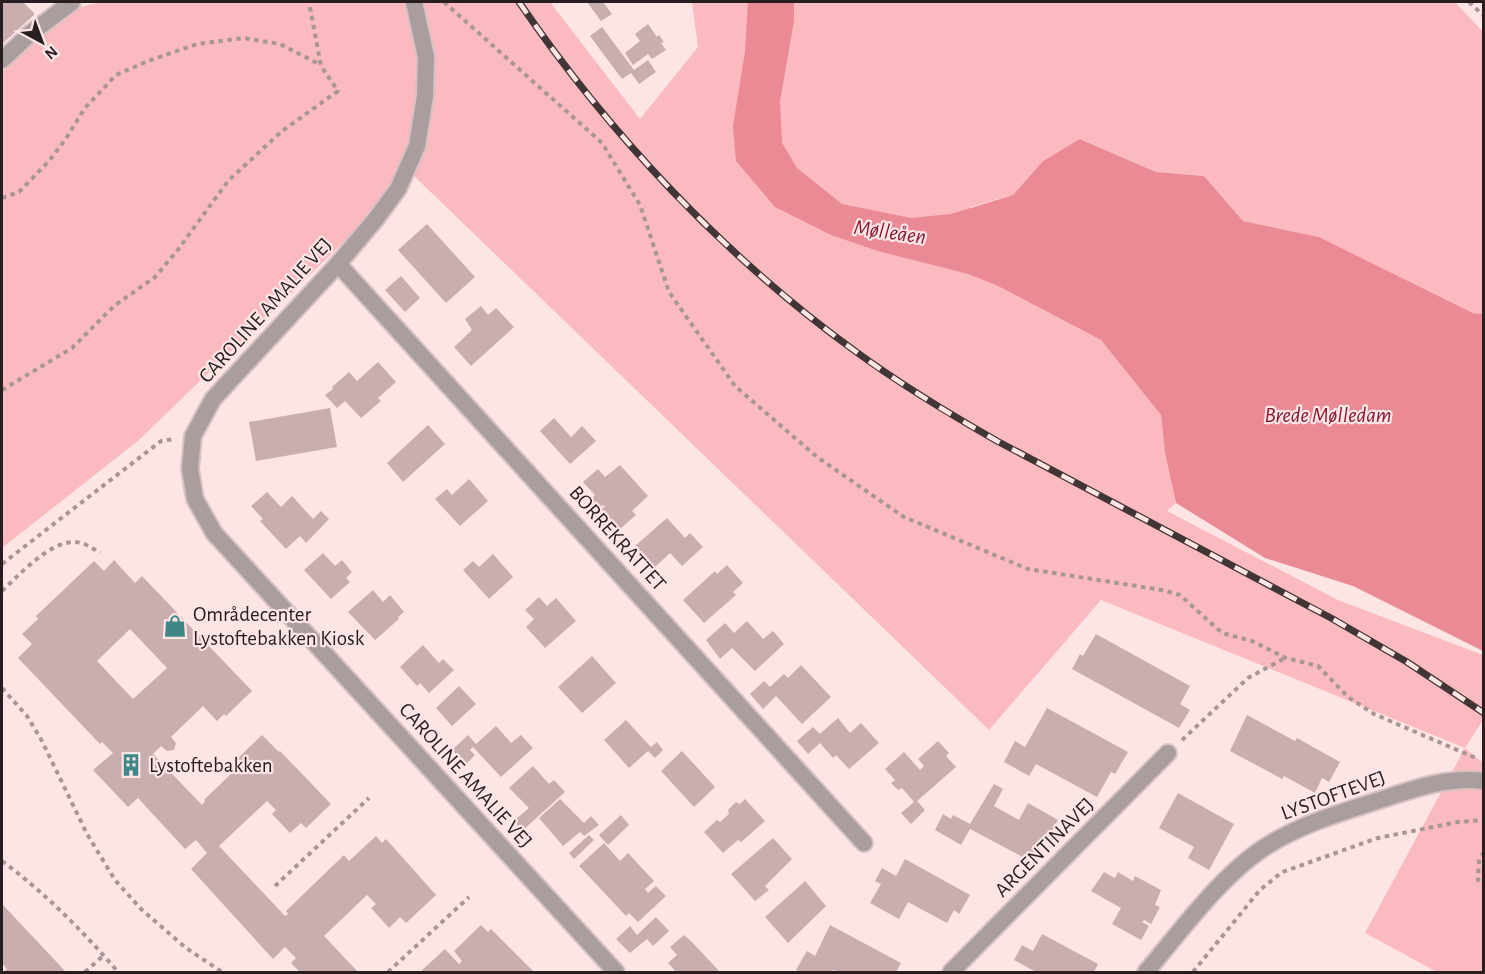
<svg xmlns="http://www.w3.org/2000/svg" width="1485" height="974" font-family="'Alegreya Sans',sans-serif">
	<rect width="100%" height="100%" fill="#fde5e6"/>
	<!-- green -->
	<path fill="#fababf" d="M102 2H550L640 119 698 47 692 2H1455L1483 32V314L1473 313 1319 237 1243 221 1204 176 1156 172 1081 139 1043 161 1013 195 970 207 996 285 1101 340 1161 415 1165 453 1176 503 1167 511 1338 600 1483 655V720L1465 748 1483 763V972H1437L1365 933 1465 748 1101 600 989 730 413 175 139 440 2 548V72L68 10Z"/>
	<!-- water -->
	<path fill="#e98a95" d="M748 2H794V21L780 101 782 143 797 168 842 204 911 218 951 214 1013 195 1043 161 1080 139 1156 172 1204 176 1243 221 1319 237 1473 313 1483 314V651L1353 586 1265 558 1176 503 1165 453 1161 415 1101 340 996 285 968 274 878 251 831 235 775 207 736 161 733 126 745 52Z"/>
	<!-- building -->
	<path fill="#c9adaf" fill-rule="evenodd" d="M2 2H23L35 14 2 44Z
		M587 2H603L612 14 601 21Z
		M648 24 657 37 659 35 664 42 661 43 666 50 652 59 648 54 633 65 625 53 640 41 635 34Z
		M602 27 634 70 648 60 656 72 639 84 631 73 622 79 590 36Z
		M427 224 475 277 446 303 398 250Z
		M401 276 420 298 405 312 385 290Z
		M481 306 488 315 496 308 514 327 471 366 454 347 472 330 465 319Z
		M378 362 396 382 378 398 381 401 361 418 345 401 337 408 325 395 333 389 332 387 349 372 357 381Z
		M330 408 337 447 256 461 249 422Z
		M554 418 571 437 582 426 596 441 570 464 540 431Z
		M428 425 445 444 403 482 387 463Z
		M620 465 648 496 632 511 636 515 612 536 594 516 605 506 603 505 598 509 590 500 595 495 583 482 598 469 605 477Z
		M469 479 488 501 460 526 435 499 447 489 452 495Z
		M267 492 281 507 292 496 313 519 321 511 329 519 306 543 300 536 286 549 260 521 263 519 251 506Z
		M667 518 685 538 690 533 703 547 682 566 670 553 655 567 635 546Z
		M323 553 335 566 342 560 352 572 346 578 350 582 331 599 304 570Z
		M493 554 513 577 489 599 463 570 473 561 479 567Z
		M114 560 135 583 142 576 252 691 226 716 224 714 217 721 203 706 171 737 176 743 174 750 167 751 161 746 153 754 202 805 205 801 204 800 238 767 234 762 262 735 279 752 280 751 331 804 306 828 301 823 290 833 272 814 276 810 267 801 219 846 285 916 288 914 286 911 344 855 349 861 376 836 382 843 386 839 436 895 406 923 400 917 389 928 371 908 376 904 367 895 324 936 358 972H300L291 963 296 958 285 947 273 959 191 869 207 853 196 840 185 849 138 798 128 807 93 770 113 753 102 742 100 744 18 658 32 644 22 634 38 619 36 616 94 561 104 571ZM130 629 167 668 133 699 97 661Z
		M727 565 743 583 733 592 736 595 704 623 683 600 715 571 717 574Z
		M373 590 383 602 390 595 404 612 398 617 399 619 375 640 348 612Z
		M539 597 547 606 556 598 576 621 545 648 526 627 534 619 525 610Z
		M747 621 763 639 773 631 784 644 755 671 732 648 720 659 706 640 725 623 734 633Z
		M1096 634 1190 686 1180 704 1190 710 1179 728 1072 669 1080 654 1083 656Z
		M423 645 439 663 443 659 454 670 429 693 420 683 417 686 400 667Z
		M592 656 616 683 582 713 558 687Z
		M801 665 831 697 802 724 776 696 763 709 750 694 764 681 770 687 784 674 788 678Z
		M459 686 476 704 452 726 436 708Z
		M1047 708 1128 752 1115 774 1111 772 1097 797 1036 764 1029 776 1004 762 1015 741 1025 747Z
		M1247 715 1295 741 1297 738 1340 762 1329 782 1322 778 1315 793 1284 776 1282 779 1230 751Z
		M838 718 850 733 861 723 879 743 849 769 836 755 833 758 820 743 808 754 797 741 813 727 820 734Z
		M626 720 651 747 657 742 663 750 655 758 648 751 629 768 604 740Z
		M496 726 511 743 521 735 533 748 501 777 473 747 470 750 475 755 466 764 452 750 468 735 476 744Z
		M938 741 949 753 946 756 956 767 917 801 925 810 911 824 901 813 914 802 902 788 898 790 891 783 895 780 885 769 904 752 920 770 924 766 918 759Z
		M682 751 715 787 694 807 661 771Z
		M533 766 549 784 554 780 565 792 522 831 514 821 529 808 509 788Z
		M994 784 1003 789 994 806 1019 820 1028 803 1058 820 1047 840 1042 837 1030 861 970 829 961 845 935 830 943 814 951 819 953 815 970 824Z
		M1178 793 1234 824 1209 870 1188 858 1194 847 1159 828Z
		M560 799 584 823 591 816 599 825 584 836 580 832 563 846 539 818Z
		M745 799 765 821 741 842 738 840 723 853 704 832 717 820 720 822 729 814 728 810 736 802 740 804Z
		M621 815 629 825 608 845 599 835Z
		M589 835 594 840 574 859 569 853Z
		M773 838 792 859 765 886 769 890 755 901 731 874Z
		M604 843 620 861 628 853 654 881 645 889 648 893 656 886 666 896 638 922 629 913 626 916 579 866Z
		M905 859 970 895 959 914 954 910 947 923 908 902 899 919 870 903 881 884 875 881 882 868 896 876Z
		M1104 872 1115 878 1118 872 1133 881 1135 876 1161 890 1155 905 1160 907 1151 924 1144 920 1142 922 1149 926 1141 940 1112 924 1121 908 1091 891Z
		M805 881 826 906 788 943 765 917Z
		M2 904 66 972H3L7 969 2 963Z
		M656 917 669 931 653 946 647 939 630 953 616 939 630 926 637 935Z
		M481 925 488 932 491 929 534 972H420L445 949 459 964 462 961 454 951Z
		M830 925 901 963 896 972H839L833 970 832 972H801L796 970 807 951 815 956Z
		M1042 934 1098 964 1094 972H1036L1014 960 1022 945 1033 951Z
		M684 935 691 941 720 972H676L668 963 677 955 670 947Z"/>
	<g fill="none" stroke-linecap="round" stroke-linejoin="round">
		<!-- minor casing -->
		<g stroke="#d7c1c2" stroke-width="20">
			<path id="minor" d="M2 60 31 33 72 2
				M338 264 864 843
				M951 972 1168 753
				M1146 972C1181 931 1224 871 1270 844 1304 823 1343 812 1380 800 1413 789 1449 776 1484 781"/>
		</g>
		<!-- tertiary casing -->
		<g stroke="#d7c1c2" stroke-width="20">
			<path id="tertiary" d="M414 2 426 57 425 96 417 146 398 189 375 220 338 264 213 399 193 436 190 469 195 499 214 533 616 972"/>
		</g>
		<!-- path -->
		<path stroke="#a89596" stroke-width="4" stroke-dasharray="4.5 4.5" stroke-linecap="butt" d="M444 2 602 143 640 205 669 292 735 386 817 457 904 517 1028 569 1162 590 1180 595 1222 633 1252 641 1286 658 1318 666 1348 697 1374 714 1478 759
			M1469 2 1484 16
			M2 198 19 192 49 161 65 140 85 108 116 75 148 61 197 44 244 38 280 44 321 65
			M2 390 72 348 114 306 155 277 177 251 228 181 282 131 338 91 321 66 309 2
			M2 564 161 441 174 439
			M2 591C19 575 49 542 74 542 84 542 92 548 100 553
			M2 688 27 716 42 741 87 834 115 880 141 909 186 948 222 972
			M1182 740 1248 678 1285 658
			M1484 852 1479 860 1478 880 1484 886
			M2 861C45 893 83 931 118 972
			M275 886 369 798
			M85 972 104 955
			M388 972 469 897
			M1193 972 1260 890 1282 872 1378 838 1458 822 1484 820"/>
		<!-- minor -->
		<use href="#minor" stroke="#a99d9d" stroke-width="16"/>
		<!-- tertiary -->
		<use href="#tertiary" stroke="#a99d9d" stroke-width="16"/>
		<!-- rail casing -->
		<g stroke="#413536" stroke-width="7">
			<path id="rail" d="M519 2C610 135 724 256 855 351 900 384 948 413 997 441L1331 618 1407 662 1484 713"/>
		</g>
		<!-- rail -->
		<use href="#rail" stroke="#fde5e6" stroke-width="4.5" stroke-dasharray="14" stroke-linecap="butt"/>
	</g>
	<!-- icons -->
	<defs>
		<g id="shop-bare" transform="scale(1.8)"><path d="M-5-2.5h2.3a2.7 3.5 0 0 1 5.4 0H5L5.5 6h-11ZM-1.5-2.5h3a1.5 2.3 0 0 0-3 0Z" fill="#3f8785" stroke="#fde5e6" stroke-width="2.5" paint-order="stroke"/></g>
		<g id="building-bare" transform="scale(1.8)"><path d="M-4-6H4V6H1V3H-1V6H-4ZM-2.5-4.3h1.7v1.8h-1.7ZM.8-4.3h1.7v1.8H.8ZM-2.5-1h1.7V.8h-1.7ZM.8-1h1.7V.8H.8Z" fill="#3f8785" stroke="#fde5e6" stroke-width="2.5" paint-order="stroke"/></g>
	</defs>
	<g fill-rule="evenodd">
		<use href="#shop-bare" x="175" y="626"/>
		<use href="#building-bare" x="131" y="765"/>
	</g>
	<g text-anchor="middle" stroke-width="4.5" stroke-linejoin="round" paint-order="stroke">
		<!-- street labels -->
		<g font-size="21" fill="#291e1f" stroke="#fde5e6">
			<text transform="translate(265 310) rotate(-48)" y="7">CAROLINE AMALIE VEJ</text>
			<text transform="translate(618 538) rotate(48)" y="7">BORREKRATTET</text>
			<text transform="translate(466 775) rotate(48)" y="7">CAROLINE AMALIE VEJ</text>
			<text transform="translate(1333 795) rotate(-20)" y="7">LYSTOFTEVEJ</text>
			<text transform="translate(1044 847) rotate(-45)" y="7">ARGENTINAVEJ</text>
		</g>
		<!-- poi labels -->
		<g font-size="21" fill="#291e1f" stroke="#fde5e6" text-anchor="start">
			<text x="193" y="621">Områdecenter<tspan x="193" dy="24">Lystoftebakken Kiosk</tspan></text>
			<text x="149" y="772">Lystoftebakken</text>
		</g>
		<!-- water labels -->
		<g font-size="22" font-style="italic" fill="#871733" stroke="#fde5e6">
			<text transform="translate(890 231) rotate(8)" y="8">Mølleåen</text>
			<text x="1328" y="422">Brede Mølledam</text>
		</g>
	</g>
	<!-- border -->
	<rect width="1485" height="974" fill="none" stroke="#291e1f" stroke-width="6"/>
	<!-- north arrow -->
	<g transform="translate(42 42) rotate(139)" stroke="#fde5e6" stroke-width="4.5" paint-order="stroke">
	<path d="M0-4.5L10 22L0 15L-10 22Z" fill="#291e1f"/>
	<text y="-9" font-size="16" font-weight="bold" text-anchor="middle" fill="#291e1f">N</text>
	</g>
</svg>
